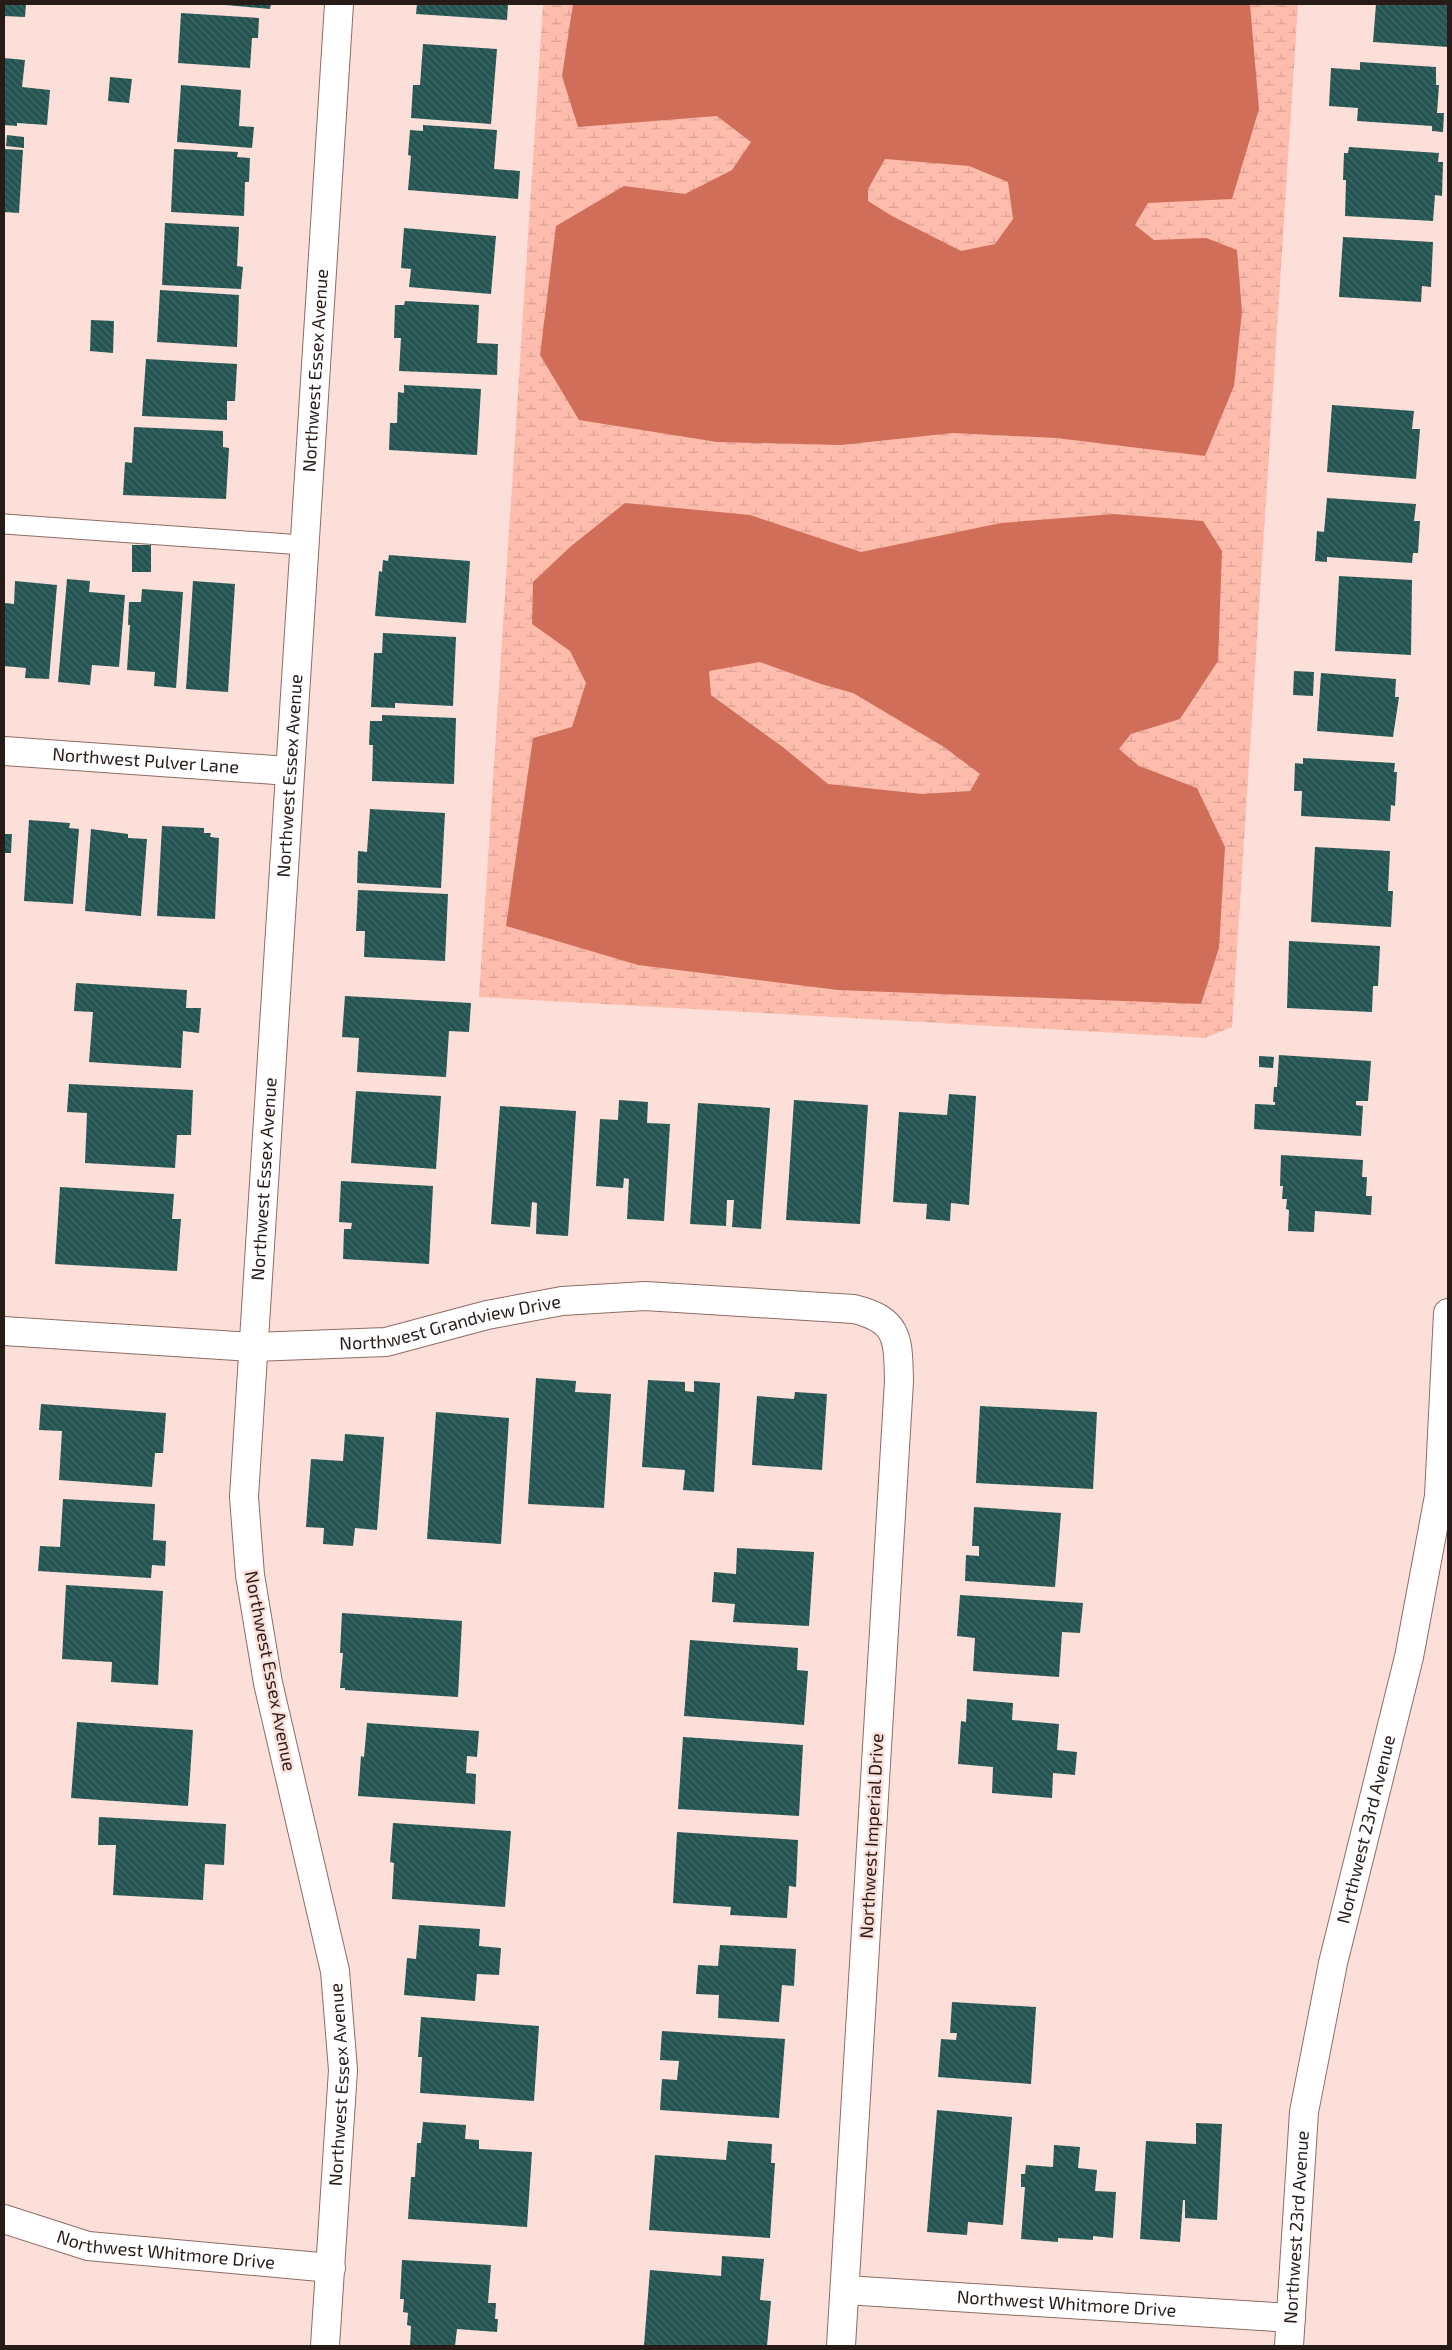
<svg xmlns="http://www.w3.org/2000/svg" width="1452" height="2350" font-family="'Exo 2',sans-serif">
	<defs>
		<pattern id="wetland-marsh" width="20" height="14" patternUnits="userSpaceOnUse" patternTransform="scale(1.25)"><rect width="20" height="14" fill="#febcad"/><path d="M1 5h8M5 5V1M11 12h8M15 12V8" fill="none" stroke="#daa194"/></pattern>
		<pattern id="building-back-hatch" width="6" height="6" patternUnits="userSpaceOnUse" patternTransform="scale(1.25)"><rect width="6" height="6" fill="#245452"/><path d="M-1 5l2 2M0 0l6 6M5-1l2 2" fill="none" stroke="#436967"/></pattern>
	</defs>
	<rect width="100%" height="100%" fill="#fddfd9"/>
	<!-- wetland -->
	<path fill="url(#wetland-marsh)" d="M543 4H1298L1232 1027 1205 1038 479 997Z"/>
	<!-- water -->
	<path fill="#d16e5a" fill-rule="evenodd" d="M573 4H1250L1259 109 1232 199 1148 203 1135 225 1154 240 1206 238 1237 250 1242 312 1234 386 1205 456 1056 438 953 433 841 445 717 442 579 420 540 355 556 226 624 186 685 194 732 170 751 142 717 116 578 127 562 76ZM885 159 969 166 1008 182 1013 219 995 244 961 251 892 216 868 201V189Z
		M625 503 750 515 861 552 1001 523 1114 514 1203 521 1222 551 1218 661 1180 719 1131 734 1119 749 1139 766 1197 788 1225 847 1219 948 1201 1004 838 990 638 965 506 926 533 738 572 727 586 683 570 651 532 624 533 582 570 547ZM760 662 821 684 853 693 944 747 980 774 970 791 922 794 828 784 784 748 711 695 709 671Z"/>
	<!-- building -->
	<path fill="url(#building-back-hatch)" d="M4 4H26L25 17 4 16Z
		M215 4H271L270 9Z
		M417 4H508L507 20 416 14Z
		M1376 4H1448V47L1373 42Z
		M181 13 259 18 258 38H252L250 68 178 63Z
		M423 44 497 49 491 124 411 118 413 85H420Z
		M4 58 25 60 22 87 50 90 47 125 17 123V126L4 125Z
		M1360 62 1436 67V85H1439L1437 113H1444L1443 132 1432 131V126L1357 121 1358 108 1329 106 1331 68 1360 70Z
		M110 77 132 79 129 103 108 101Z
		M181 85 241 90 239 126 254 127 252 148 177 142Z
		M423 125 497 130 494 169 520 171 518 199 408 190 411 156 408 155 410 130 423 131Z
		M7 135 24 137V148L6 146Z
		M1349 147 1439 153 1438 162H1443L1442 196 1435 195 1433 221 1345 216 1346 180H1343L1344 153H1348Z
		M4 149 23 150 19 213 4 212Z
		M174 149 238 152 237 157 250 158 249 182H245L244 216 171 212Z
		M165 223 239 227 237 266 243 267 241 289 162 285Z
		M404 228 496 236 491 294 409 287 411 269 401 268Z
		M1343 237 1433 242 1431 287 1422 286 1421 302 1339 297Z
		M160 290 239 295 237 347 157 342Z
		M405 301 479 305 477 343 498 344 497 375 399 371 401 338H394L395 305H404Z
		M91 320 114 321 113 353 90 351Z
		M146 359 237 364 235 401H227V420L142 416Z
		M404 385 481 389 477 455 389 450 390 423H397L398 392 404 393Z
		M1332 405 1414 411 1412 429H1420L1416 479 1327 472Z
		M134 427 223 431V447L229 448 226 499 123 495 125 462 132 463Z
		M1327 498 1416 504 1414 521H1420L1418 553H1413L1412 563 1327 557V562L1315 561 1317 531 1324 532Z
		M132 545H151V572H132Z
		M389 555 470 561 466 623 375 616 379 571 382 572 383 560 388 561Z
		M1339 576 1412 580 1411 655 1335 651Z
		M67 579 90 581 89 592 125 595 119 667 92 665 90 685 58 682Z
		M15 581 57 585 49 679 25 678 26 668 4 666 5 603 14 604Z
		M193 581 235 584 228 692 186 689Z
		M142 589 183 592 176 688 154 686 155 672 127 670 130 625H128L129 602H141Z
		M383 633 456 637 453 706 395 703V708L371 707 374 653H382Z
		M1294 671 1314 672 1313 696 1293 695Z
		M1321 673 1396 679 1395 697H1399L1393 737 1317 731Z
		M382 715 456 718 454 784 372 781 373 745H369L370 721H382Z
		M1303 758 1395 763 1394 772H1397L1395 806 1391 805 1390 821 1301 816 1302 791H1294L1295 763 1303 764Z
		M370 809 445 813 441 888 357 883 358 851 367 852Z
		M29 820 70 823 69 828 79 829 73 904 24 901Z
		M162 826 204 828V833H211L210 837 219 838 215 919 157 916Z
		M91 829 128 834V838L147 839 141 916 85 911Z
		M4 834H12L11 853H4Z
		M1315 847 1390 851 1388 891H1393L1391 927 1311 922Z
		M358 890 448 894 445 961 364 957 365 931H356Z
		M1289 941 1380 946 1378 986H1373L1372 1012 1287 1008Z
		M76 983 187 990 186 1008H201L199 1033 183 1031 181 1068 89 1062 93 1012 74 1011Z
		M345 996 471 1003 469 1032 449 1031 446 1077 357 1072 359 1038 342 1037Z
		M1279 1055 1371 1061 1368 1101H1356V1105L1363 1106 1361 1136 1254 1129 1255 1104 1275 1105V1102H1273L1274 1087H1277Z
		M1259 1056 1274 1057 1273 1068 1259 1067Z
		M69 1084 193 1090 191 1135H177L175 1168 85 1163 87 1113 67 1112Z
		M356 1091 441 1096 436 1169 351 1163Z
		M949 1094 976 1096 969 1205 951 1203 950 1221 926 1219 927 1204 893 1202 899 1112 947 1115Z
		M619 1100 648 1102 647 1123 670 1124 664 1221 627 1219 629 1179 624 1178 623 1188 596 1186 600 1119 618 1120Z
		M794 1100 868 1105 860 1224 786 1220Z
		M698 1103 770 1108 761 1229 732 1227 734 1200H727L726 1226 690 1224Z
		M500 1106 576 1111 568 1236 536 1234 537 1203 532 1202 530 1227 491 1224Z
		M1281 1155 1363 1160 1362 1177H1367L1366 1196H1372L1371 1215 1315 1211 1314 1232 1288 1231 1289 1210 1286 1209 1287 1199H1282L1283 1186H1280Z
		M341 1181 433 1186 429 1264 343 1259 344 1229H351L352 1223 339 1222Z
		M60 1187 174 1194 172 1219H181L177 1271 55 1264Z
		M536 1378 576 1381 575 1392 611 1394 604 1508 528 1504Z
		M648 1380 685 1382V1391L694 1392V1381L720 1383 714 1492 683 1490 685 1470 642 1467Z
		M795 1392 827 1394 822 1470 752 1465 757 1396 794 1399Z
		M41 1404 166 1413 163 1453H155L152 1487 59 1480 62 1431 39 1430Z
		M980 1406 1097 1412 1093 1489 976 1483Z
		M436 1412 509 1418 501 1544 427 1539Z
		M345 1434 384 1437 377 1530 355 1528 353 1546 323 1544 324 1528 306 1527 311 1459 343 1461Z
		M63 1499 155 1504 153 1540 166 1541 165 1566 152 1565 151 1578 38 1571 40 1546 60 1547Z
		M974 1507 1061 1513 1055 1587 965 1581 966 1555 979 1556V1546H972Z
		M737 1548 814 1552 809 1626 733 1622 735 1604 712 1602 714 1572 736 1574Z
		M66 1585 163 1591 158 1685 111 1682 112 1662 62 1659Z
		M960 1595 1083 1603 1080 1633 1062 1632 1059 1677 973 1671 975 1638 957 1636Z
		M342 1613 462 1621 458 1697 345 1690V1688H340L343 1653H340Z
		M690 1640 798 1648 797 1670 808 1671 804 1725 684 1716Z
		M967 1699 1013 1703 1012 1720 1059 1724 1057 1750 1077 1752 1075 1775 1053 1773 1052 1798 992 1793 993 1767 958 1764 961 1721 966 1722Z
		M77 1722 193 1730 188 1806 71 1798Z
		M367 1723 479 1731 477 1757 467 1756 466 1773 476 1774 475 1804 358 1796 361 1756 364 1757Z
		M683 1737 803 1745 799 1816 678 1809Z
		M99 1817 226 1824 224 1865 205 1864 203 1900 113 1895 116 1845H98Z
		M393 1823 511 1831 505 1907 392 1899 394 1863 390 1862Z
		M677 1832 798 1840 796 1887 789 1886 787 1918 730 1915 731 1907 673 1903Z
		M419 1925 480 1929 479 1946 501 1948 499 1975 477 1974 475 2001 404 1995 407 1958 416 1959Z
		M720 1945 796 1949 794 1986 782 1985 779 2022 718 2018 719 1995 696 1994 698 1965 718 1966Z
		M952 2002 1036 2007 1031 2084 938 2077 941 2039 956 2040 957 2033H950Z
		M421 2017 539 2026 534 2101 420 2093 422 2057H418Z
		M662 2031 785 2039 779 2118 660 2110 662 2079 677 2080 679 2061 660 2060Z
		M937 2110 1012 2117 1003 2225 968 2222 967 2235 927 2232Z
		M423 2122 466 2125 465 2139 479 2140V2149L532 2152 527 2227 408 2219 411 2177H415L417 2143H421Z
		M1196 2123 1222 2124 1217 2220 1185 2218V2200H1183L1180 2242 1140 2239 1146 2141 1196 2144Z
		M728 2141 772 2144 771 2163H775L770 2238 649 2230 655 2155 726 2160Z
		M1054 2145 1080 2147 1078 2168 1097 2170 1095 2191 1116 2192 1113 2238 1093 2236V2240L1058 2238V2242L1021 2239 1025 2187H1021V2174H1025L1026 2165 1053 2167Z
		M722 2256 764 2259 760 2300 771 2301 767 2346 644 2345 650 2270 721 2276Z
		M402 2260 491 2265 488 2303H496L495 2319H498L497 2332 457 2329 455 2346H410L411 2326 407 2325 408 2313 403 2312 404 2299H400Z"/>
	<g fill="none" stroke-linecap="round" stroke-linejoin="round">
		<!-- service casing -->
		<g stroke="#8d6c65" stroke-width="21">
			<path id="service" d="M4 524 303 545"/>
		</g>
		<!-- minor casing -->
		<g stroke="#8d6c65" stroke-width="30">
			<g id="minor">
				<path id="s1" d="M4 751 289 771"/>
				<path id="s2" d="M4 1331 252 1347 386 1342 487 1315 562 1301 645 1296 854 1309C899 1320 898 1339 899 1381L841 2346"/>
				<path id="s3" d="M4 2219 88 2246 331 2268"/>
				<path id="s4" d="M845 2290 1291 2318"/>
				<path id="s5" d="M325 2346 343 2070 335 1971 268 1683 250 1575 244 1497 339 4"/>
				<path id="s6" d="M1289 2346 1304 2112 1333 1963 1409 1657 1439 1496 1448 1313"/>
			</g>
		</g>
		<!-- service -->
		<use href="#service" stroke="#fff" stroke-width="19"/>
		<!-- minor -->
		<use href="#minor" stroke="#fff" stroke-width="28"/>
	</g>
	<g text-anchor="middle" stroke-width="5" stroke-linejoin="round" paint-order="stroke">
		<!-- street labels -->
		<g font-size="18" fill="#271b18" stroke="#fddfd9">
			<text dy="6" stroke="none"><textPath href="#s5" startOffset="1988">Northwest Essex Avenue</textPath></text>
			<text dy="6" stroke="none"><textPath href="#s1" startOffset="142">Northwest Pulver Lane</textPath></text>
			<text dy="6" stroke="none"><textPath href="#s5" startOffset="1582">Northwest Essex Avenue</textPath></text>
			<text dy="6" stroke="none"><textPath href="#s5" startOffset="1178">Northwest Essex Avenue</textPath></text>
			<text dy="6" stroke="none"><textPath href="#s2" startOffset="449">Northwest Grandview Drive</textPath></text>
			<text transform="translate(270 1671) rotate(79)" y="6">Northwest Essex Avenue</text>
			<text dy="6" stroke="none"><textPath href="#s6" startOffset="524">Northwest 23rd Avenue</textPath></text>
			<text transform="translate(872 1836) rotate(-87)" y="6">Northwest Imperial Drive</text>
			<text dy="6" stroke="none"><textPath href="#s5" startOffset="262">Northwest Essex Avenue</textPath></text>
			<text dy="6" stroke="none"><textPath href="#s6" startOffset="119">Northwest 23rd Avenue</textPath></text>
			<text dy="6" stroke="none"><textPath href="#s3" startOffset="166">Northwest Whitmore Drive</textPath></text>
			<text dy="6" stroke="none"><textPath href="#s4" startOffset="222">Northwest Whitmore Drive</textPath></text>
		</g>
	</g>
	<!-- border -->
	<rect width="1452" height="2350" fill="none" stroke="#271b18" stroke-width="10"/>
</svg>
